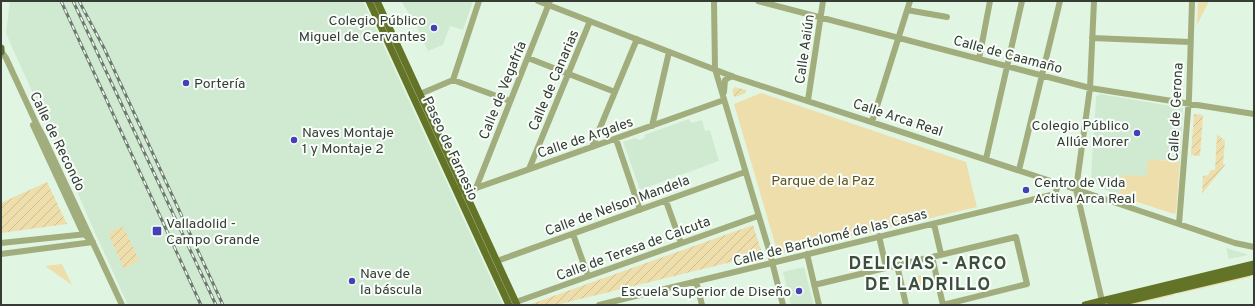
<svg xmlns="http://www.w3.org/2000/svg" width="1255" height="306" font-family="Overpass,sans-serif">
	<defs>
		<pattern id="garden-furrows" width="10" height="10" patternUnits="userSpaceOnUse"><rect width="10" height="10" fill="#eddeac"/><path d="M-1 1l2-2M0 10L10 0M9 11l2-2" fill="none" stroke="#ccbf95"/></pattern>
	</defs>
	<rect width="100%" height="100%" fill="#e1f6e2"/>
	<!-- built -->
	<path fill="#d0ead2" d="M10 1H363L503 305H128L96 235 60 153 11 45 6 33Z
		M401 1H473L463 30 450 26 443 45 428 51 416 25Z
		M1100 94 1183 108 1180 162 1148 159 1146 177 1121 175 1119 195 1100 188 1091 177 1096 97Z
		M689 119 691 123 702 120 705 131 710 130 719 161 640 190 623 142 635 138 639 140 643 139 645 137 644 135Z
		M1226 248 1243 253 1248 255 1229 259Z
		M804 267 814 305H791L783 272Z"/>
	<!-- green -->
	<path fill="#eddeac" d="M1198 1H1209L1197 25Z
		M761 93 966 162 977 207 778 254 734 104Z
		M1148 159 1180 162 1176 213 1174 214 1119 196 1121 175 1146 176Z
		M62 264 72 285 45 266Z
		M921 275 924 285 915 287 913 277Z
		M1250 275V277L1178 294V293Z
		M1173 293 1174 295 1132 305H1126Z"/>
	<!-- garden -->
	<path fill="url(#garden-furrows)" d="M735 87 746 90V93L735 97 734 96 732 90Z
		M1194 114 1203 115 1200 156 1191 155Z
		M1217 134 1225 141 1223 163 1225 165 1202 194 1203 176 1208 175 1211 170H1215Z
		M47 182 67 224 1 233V203Z
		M753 225 761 250 759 252 760 255 556 305H528Z
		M121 227 124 228 139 260 138 261 124 269 108 233Z"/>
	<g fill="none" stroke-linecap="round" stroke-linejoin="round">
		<!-- minor -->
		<path stroke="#a1ad7d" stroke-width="6" d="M538 1 734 77 1066 186 1235 243 1254 247
			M714 1 715 69 769 250 783 305
			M758 1 1090 88 1254 114
			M1094 1 1090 88 1076 189 1102 301 1106 302
			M907 10 947 17
			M1092 38 1190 42
			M1 51 6 58 37 125 44 138 122 305
			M528 58 615 92
			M979 59 990 1
			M453 80 510 101
			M724 92 725 80 732 76
			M420 94 453 80 479 1
			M808 100 823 1
			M872 122 910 1
			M33 125 83 233 90 240
			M652 126 669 52
			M616 139 640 210
			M592 147 637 39
			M986 159 1022 1
			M529 169 590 21
			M1019 170 1060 1
			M455 187 465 192 724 100
			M476 188 550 1
			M666 201 681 243
			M934 224 941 254
			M1179 224 1189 98 1192 1
			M573 234 588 276
			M879 236 886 267
			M1 243 87 234
			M1 254 93 242
			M807 254 819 305
			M497 261 745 172
			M897 265 906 305
			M696 281 702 305
			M814 285C881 269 949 253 1016 237L1027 284 943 305 932 257
			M516 302 758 216
			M599 305 1055 194 1059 183"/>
		<!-- major -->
		<path stroke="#637327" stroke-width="7" d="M369 1 509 305
			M377 1 517 305
			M1 48V52
			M1085 305 1254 264
			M1111 305 1254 271"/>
		<!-- rail casing -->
		<g stroke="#6d7a6e" stroke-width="3">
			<path id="rail" d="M61 1 201 305
				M73 1 216 305
				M79 1 104 48 223 305"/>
		</g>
		<!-- rail -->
		<use href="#rail" stroke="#fafefa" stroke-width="1.5" stroke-dasharray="4.5" stroke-linecap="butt"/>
	</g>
	<!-- markers -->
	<g fill="#4540b6" stroke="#fafefa" stroke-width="1.5">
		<circle cx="434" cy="28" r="4"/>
		<circle cx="186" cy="83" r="4"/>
		<circle cx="1137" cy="133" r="4"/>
		<circle cx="294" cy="140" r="4"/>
		<circle cx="1026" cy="190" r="4"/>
		<rect x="152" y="226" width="10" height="10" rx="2"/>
		<circle cx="352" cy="281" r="4"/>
		<circle cx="799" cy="291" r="4"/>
	</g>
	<g text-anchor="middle" stroke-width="4" stroke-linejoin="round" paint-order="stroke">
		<!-- poi labels -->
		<g font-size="14" fill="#343c34" stroke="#fafefa" text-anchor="start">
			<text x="426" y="25" text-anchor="end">Colegio Público<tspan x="426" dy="16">Miguel de Cervantes</tspan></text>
			<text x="194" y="88">Portería</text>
			<text x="1129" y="130" text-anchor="end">Colegio Público<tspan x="1129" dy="16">Allúe Morer</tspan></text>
			<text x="302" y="137">Naves Montaje<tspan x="302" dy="16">1 y Montaje 2</tspan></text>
			<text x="1034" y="187">Centro de Vida<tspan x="1034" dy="16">Activa Arca Real</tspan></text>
			<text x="166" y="228">Valladolid -<tspan x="166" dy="16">Campo Grande</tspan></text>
			<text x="360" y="278">Nave de<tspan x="360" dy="16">la báscula</tspan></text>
			<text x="791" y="296" text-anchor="end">Escuela Superior de Diseño</text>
		</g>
		<!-- street labels -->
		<g font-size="14" fill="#343c34" stroke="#fafefa">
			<text transform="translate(804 49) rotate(-82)" y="5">Calle Aaiún</text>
			<text transform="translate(1008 54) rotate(15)" y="5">Calle de Caamaño</text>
			<text transform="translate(553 80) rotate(-67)" y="5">Calle de Canarias</text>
			<text transform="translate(502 90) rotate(-68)" y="5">Calle de Vegafría</text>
			<text transform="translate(1175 112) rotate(-87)" y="5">Calle de Gerona</text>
			<text transform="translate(898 117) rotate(18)" y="5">Calle Arca Real</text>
			<text transform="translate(585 137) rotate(-19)" y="5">Calle de Argales</text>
			<text transform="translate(58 141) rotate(64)" y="5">Calle de Recondo</text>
			<text transform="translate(451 148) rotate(65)" y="5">Paseo de Farnesio</text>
			<text transform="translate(617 205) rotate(-20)" y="5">Calle de Nelson Mandela</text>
			<text transform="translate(830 237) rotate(-14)" y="5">Calle de Bartolomé de las Casas</text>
			<text transform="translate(633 248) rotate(-20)" y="5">Calle de Teresa de Calcuta</text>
		</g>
		<!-- park labels -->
		<g font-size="14" fill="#5e501c" stroke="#fafefa">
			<text x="823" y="185">Parque de la Paz</text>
		</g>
		<!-- district labels -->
		<g font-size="18" font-weight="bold" letter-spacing="1" fill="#3d4e3e" stroke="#fafefa">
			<text x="928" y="269">DELICIAS - ARCO<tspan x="928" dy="21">DE LADRILLO</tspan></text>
		</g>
	</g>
	<!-- border -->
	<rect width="1255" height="306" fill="none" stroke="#343c34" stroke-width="4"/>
</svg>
